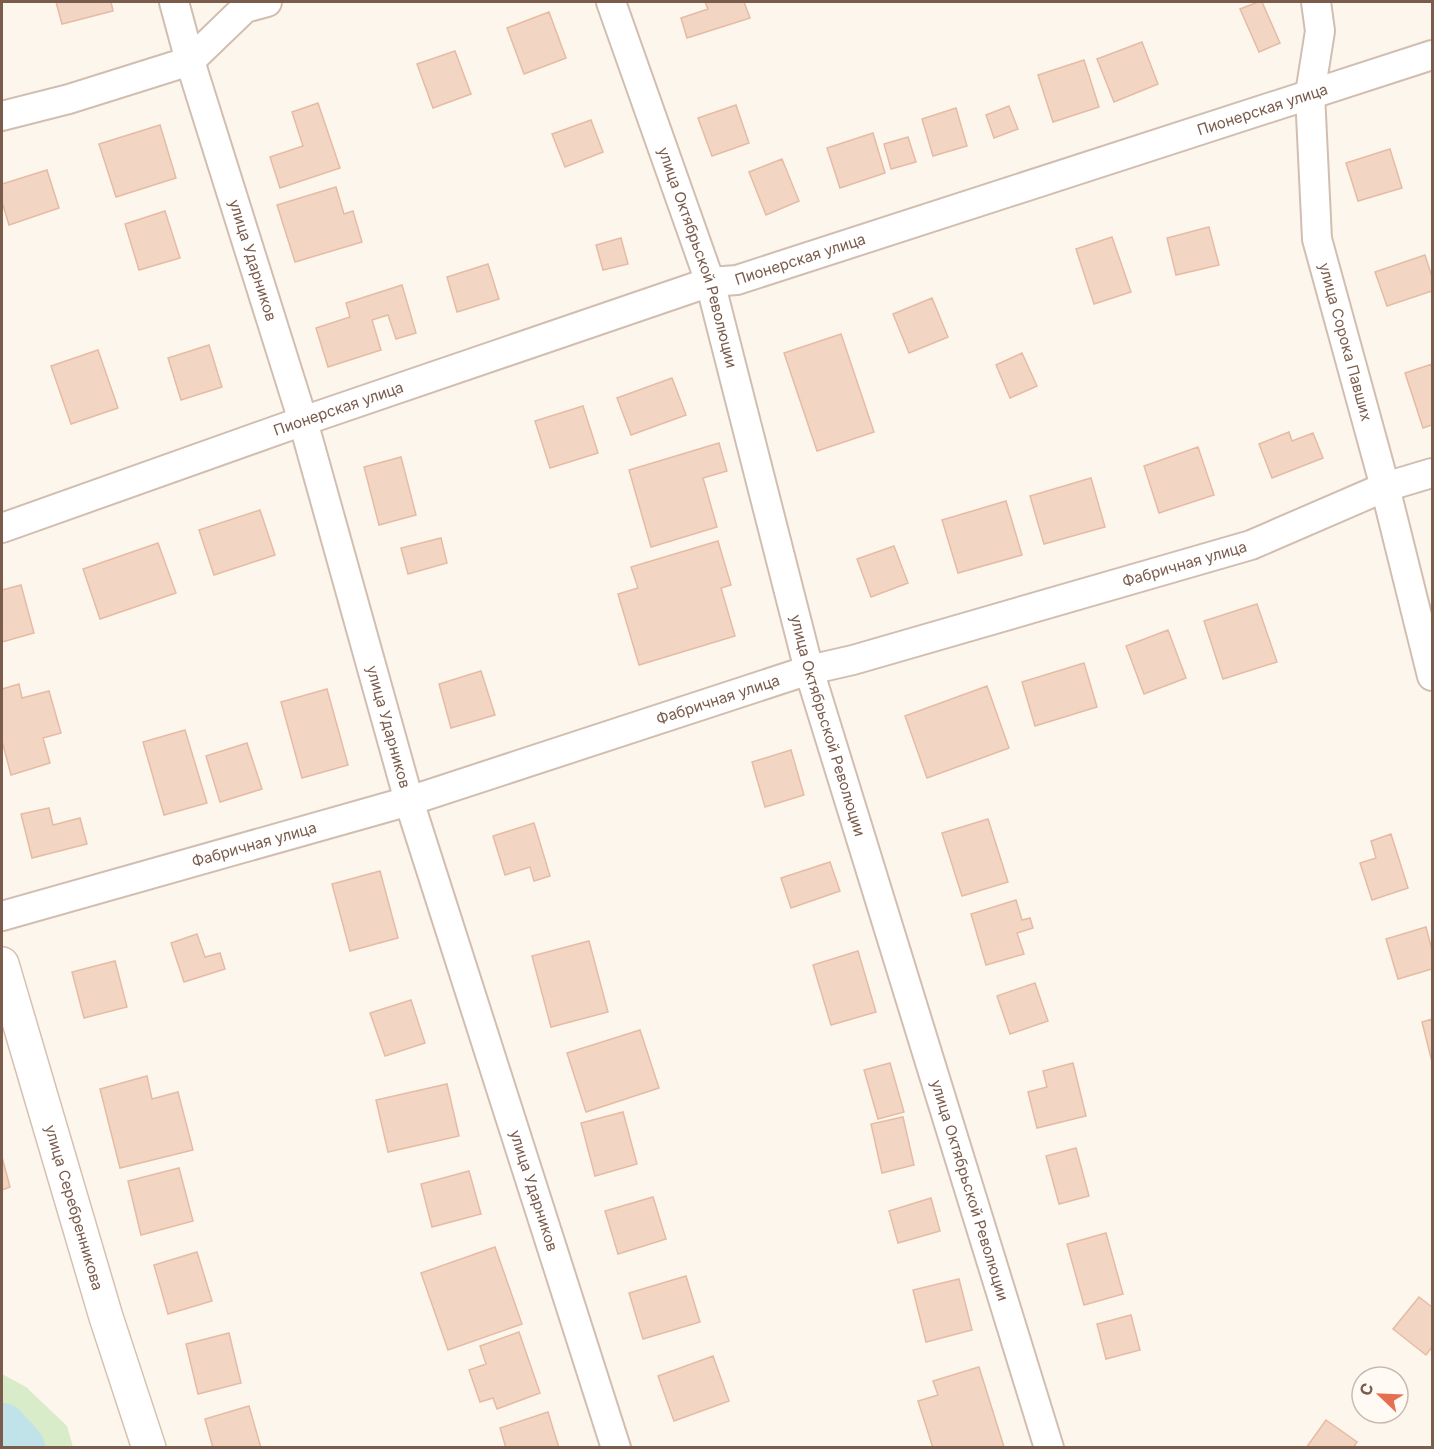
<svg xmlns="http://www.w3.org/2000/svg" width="1434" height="1449" font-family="Inter,sans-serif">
	<rect width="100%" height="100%" fill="#fdf6ec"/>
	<!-- green -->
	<path fill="#d8ecc9" d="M2 1374 26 1387 67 1426 73 1447H2Z"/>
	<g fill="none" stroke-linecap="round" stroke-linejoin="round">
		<!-- river -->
		<path stroke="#bfe3e8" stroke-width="52" d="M2 1429 19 1448"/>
	</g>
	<!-- building -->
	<path fill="#f3d5c3" stroke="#e6bba3" stroke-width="1.5" d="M56 2H111L113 11 62 24Z
		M705 2H744L750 18 687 38 681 18 708 9Z
		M1258 2H1262L1280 43 1259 52 1240 9Z
		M549 12 566 58 524 74 507 28Z
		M1142 42 1158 84 1114 102 1097 59Z
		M455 51 471 94 433 108 417 64Z
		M1084 60 1099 107 1053 122 1038 75Z
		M318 103 340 168 280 188 270 157 303 146 292 112Z
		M736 105 749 143 712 156 698 118Z
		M1009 106 1018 129 994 138 986 115Z
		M956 108 967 146 933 156 922 119Z
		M591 120 603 152 565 167 552 134Z
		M160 125 176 178 116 197 99 144Z
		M873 133 885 173 840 188 827 148Z
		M908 137 916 162 891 169 884 144Z
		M1390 149 1402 188 1358 201 1346 163Z
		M782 159 799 201 766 215 749 172Z
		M47 170 59 208 9 225 2 202V184Z
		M336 187 344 214 353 211 362 242 295 262 277 205Z
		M165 211 180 258 139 270 125 224Z
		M1209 227 1219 265 1176 275 1167 238Z
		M1112 237 1131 292 1094 304 1076 249Z
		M621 238 628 264 603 270 596 245Z
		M1425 255 1432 277V291L1387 306 1375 272Z
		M488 264 499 299 457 312 447 277Z
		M402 285 416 333 396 339 388 315 372 320 381 350 328 367 316 328 350 317 346 303Z
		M932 298 948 337 909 353 893 314Z
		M841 334 874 432 817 451 784 353Z
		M209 345 222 387 181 400 168 358Z
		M98 350 118 408 71 424 51 366Z
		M1022 353 1037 386 1010 398 996 365Z
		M1432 364V425L1423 428 1405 373Z
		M672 378 686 415 631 435 617 398Z
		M583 406 598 453 550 468 535 421Z
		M1289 432 1292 441 1313 433 1323 458 1272 478 1259 444Z
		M719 443 727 471 703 478 717 527 651 547 629 470Z
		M1198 447 1214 495 1159 513 1144 466Z
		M401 457 416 515 379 525 364 467Z
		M1091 478 1105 527 1044 544 1030 496Z
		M1006 501 1022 555 958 573 942 520Z
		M260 510 275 555 214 575 199 530Z
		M441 538 447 563 408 574 401 548Z
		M718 541 731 585 721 588 735 636 639 665 618 594 638 588 631 567Z
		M158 543 176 593 100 619 83 569Z
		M894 546 908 583 871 597 857 559Z
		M21 585 34 633 2 642V590Z
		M1257 604 1277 662 1223 679 1204 621Z
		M1168 630 1186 678 1144 694 1126 646Z
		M1084 663 1097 707 1035 726 1022 682Z
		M481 671 495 715 451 728 439 684Z
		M19 684 22 698 49 691 61 733 43 738 50 763 11 775 2 741V689Z
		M987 686 1009 748 927 778 905 716Z
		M327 689 348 765 302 778 281 702Z
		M185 730 207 803 164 815 143 742Z
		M247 743 262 789 220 802 206 756Z
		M791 750 804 795 765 807 752 762Z
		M49 808 53 825 80 818 87 844 32 858 21 814Z
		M988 819 1008 882 962 896 942 833Z
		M534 823 550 876 534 881 530 867 505 875 493 836Z
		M1391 834 1408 888 1372 900 1360 863 1376 858 1371 841Z
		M830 862 840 891 791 908 781 878Z
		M380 871 398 938 350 951 332 884Z
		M1016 900 1022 920 1030 918 1033 928 1017 933 1024 954 986 965 971 914Z
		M1426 927 1432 950V969L1398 979 1386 939Z
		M197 934 205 957 220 953 225 969 184 982 171 943Z
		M589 941 608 1012 551 1027 532 956Z
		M858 951 876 1012 831 1025 813 965Z
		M115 961 127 1007 84 1018 72 972Z
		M1035 983 1048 1021 1010 1034 997 996Z
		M411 1000 425 1043 385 1056 370 1013Z
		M1432 1019V1062L1422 1022Z
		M640 1030 659 1088 586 1112 567 1053Z
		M890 1063 904 1112 878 1119 864 1070Z
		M1073 1063 1086 1116 1037 1128 1028 1092 1047 1087 1043 1071Z
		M147 1076 152 1099 178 1092 193 1150 120 1168 100 1089Z
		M447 1084 459 1136 388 1152 376 1100Z
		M623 1112 637 1164 595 1176 581 1123Z
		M903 1117 914 1165 882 1173 871 1124Z
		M1076 1148 1089 1196 1059 1204 1046 1156Z
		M2 1157 10 1187 2 1190Z
		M179 1168 193 1221 141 1235 128 1181Z
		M469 1171 481 1214 432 1227 421 1184Z
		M653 1197 666 1239 618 1254 605 1211Z
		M931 1198 940 1231 898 1243 889 1211Z
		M1106 1233 1123 1294 1084 1305 1067 1244Z
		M495 1247 522 1324 448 1350 421 1273Z
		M197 1252 212 1301 168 1314 154 1265Z
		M686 1276 700 1322 643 1339 629 1293Z
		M959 1279 972 1330 926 1342 913 1290Z
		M1419 1297 1432 1307V1347L1426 1355 1393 1329Z
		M1131 1315 1140 1350 1106 1359 1097 1324Z
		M519 1332 540 1393 497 1409 493 1398 480 1402 469 1370 486 1364 480 1346Z
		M229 1333 241 1383 198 1394 186 1344Z
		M713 1356 729 1401 674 1421 658 1376Z
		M979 1367 1004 1447 933 1448 918 1401 938 1395 933 1381Z
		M249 1406 261 1448H213L205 1419Z
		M548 1412 559 1448H506L500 1428Z
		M1326 1420 1357 1442 1353 1448H1306Z"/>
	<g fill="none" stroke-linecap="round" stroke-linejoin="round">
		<!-- street casing -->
		<g stroke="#d1beb0" stroke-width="32">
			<g id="street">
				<path id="s1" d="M174 2 190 61 303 421 409 801 616 1448"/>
				<path id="s2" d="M611 2 710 282 809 670 1049 1448"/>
				<path id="s3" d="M1316 2 1320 31 1310 94 1317 239 1385 487 1432 676"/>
				<path d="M2 116 69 99 190 61 245 8 267 2"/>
				<path id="s4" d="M2 528 303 421 710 282 737 280 1432 55"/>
				<path id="s5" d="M2 916 409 801 809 670 853 660 1251 545 1385 487 1432 473"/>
			</g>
		</g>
		<!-- secondary casing -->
		<g stroke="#d6c0b0" stroke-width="36">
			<g id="secondary">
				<path id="s6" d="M2 964 106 1317 149 1448"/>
			</g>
		</g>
		<!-- street -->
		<use href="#street" stroke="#fff" stroke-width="28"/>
		<!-- secondary -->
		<use href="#secondary" stroke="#fff" stroke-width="33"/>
	</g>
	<g text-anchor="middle" stroke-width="6" stroke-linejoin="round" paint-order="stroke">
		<!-- street labels -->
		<g font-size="15" fill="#7a5c4d" stroke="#fffaf3">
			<text dy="5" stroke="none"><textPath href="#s4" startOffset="1329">Пионерская улица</textPath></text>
			<text dy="5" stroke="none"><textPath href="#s2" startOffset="270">улица Октябрьской Революции</textPath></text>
			<text dy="5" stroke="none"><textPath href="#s4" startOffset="843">Пионерская улица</textPath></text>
			<text dy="5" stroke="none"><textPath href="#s1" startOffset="270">улица Ударников</textPath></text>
			<text dy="5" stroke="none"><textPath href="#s3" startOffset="345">улица Сорока Павших</textPath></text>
			<text dy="5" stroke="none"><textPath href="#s4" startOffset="357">Пионерская улица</textPath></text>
			<text dy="5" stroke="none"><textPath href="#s5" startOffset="1234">Фабричная улица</textPath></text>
			<text dy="5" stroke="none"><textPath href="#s5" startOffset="748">Фабричная улица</textPath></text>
			<text dy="5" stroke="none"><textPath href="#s2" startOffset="756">улица Октябрьской Революции</textPath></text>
			<text dy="5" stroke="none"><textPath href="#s1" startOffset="756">улица Ударников</textPath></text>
			<text dy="5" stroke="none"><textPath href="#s5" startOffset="262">Фабричная улица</textPath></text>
			<text dy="5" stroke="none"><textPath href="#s1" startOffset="1242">улица Ударников</textPath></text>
			<text dy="5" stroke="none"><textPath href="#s2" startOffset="1242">улица Октябрьской Революции</textPath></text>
			<text dy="5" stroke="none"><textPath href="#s6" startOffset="254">улица Серебренникова</textPath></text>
		</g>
	</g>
	<!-- border -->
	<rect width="1434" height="1449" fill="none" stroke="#7a5c4d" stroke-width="6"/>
	<!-- north arrow -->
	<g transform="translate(1380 1395) rotate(293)"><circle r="28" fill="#fffaf3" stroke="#cabbb1" stroke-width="1.5"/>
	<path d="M0-4.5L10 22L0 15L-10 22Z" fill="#e76f51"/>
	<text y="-9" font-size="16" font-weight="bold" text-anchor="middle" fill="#7a5c4d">С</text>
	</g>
</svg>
